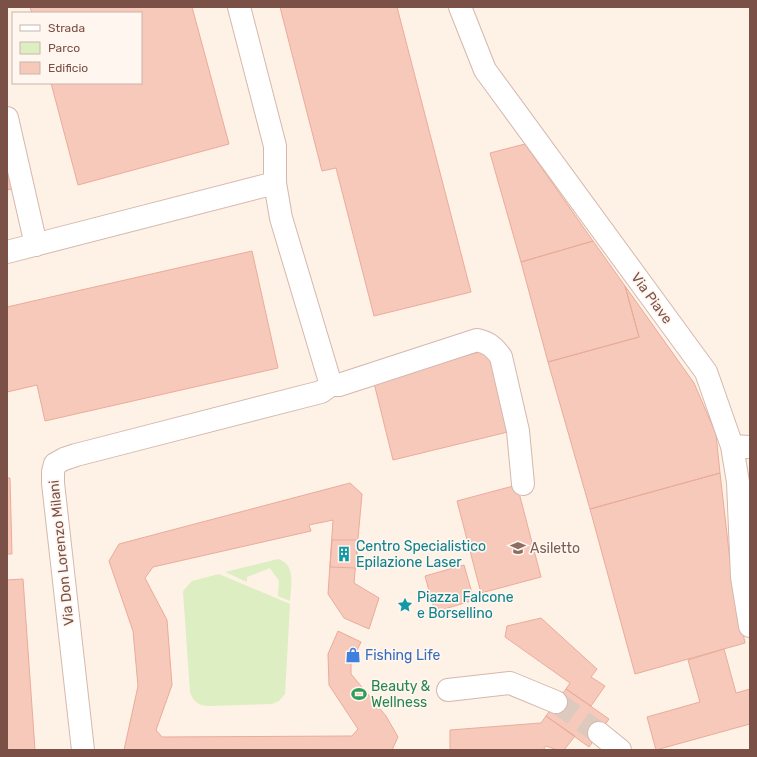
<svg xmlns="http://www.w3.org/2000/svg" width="757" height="757" font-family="Rubik,sans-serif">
	<rect width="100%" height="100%" fill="#fef1e6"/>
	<!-- green -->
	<path fill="#dceec2" d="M278 559C296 564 291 586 290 601L278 596 279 581 270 568 247 577V582L225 572Z
		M219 574 290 604 285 694 279 701 272 704 209 706C198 705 194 703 190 692L183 591 192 581Z"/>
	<!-- building -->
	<path fill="#f7c9bb" stroke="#ebab99" d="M30 7H192L229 144 78 185 51 83H141V13H32Z
		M280 7H397L471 292 374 316 336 168 322 171Z
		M525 144 593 241 521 262 490 153Z
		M7 158 15 188 7 190Z
		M593 241 625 286 639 337 548 362 521 262Z
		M252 251 278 368 45 421 37 385 7 392V307Z
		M625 286 694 383 716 434 720 473 590 509 548 362 639 337Z
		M492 349 512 431 393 460 373 379Z
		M720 473 732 578 745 643 635 674 590 509Z
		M7 478H10L12 554H7Z
		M350 483 362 494 354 583 379 598 369 629 344 618 328 594 333 520 309 525 311 531 153 567 145 578 167 620 172 685 156 730 162 737 352 736 358 729 329 685 328 654 338 631 361 642 351 663V674L386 716 398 737 392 750H124L138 686 133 631 109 561 119 544Z
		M517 485 541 577 481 593 457 501Z
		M332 540H358L356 568 330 567Z
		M464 565 474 600 435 612 425 576Z
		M23 579 35 750H39H7V580Z
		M541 618 597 669 591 677 605 686 591 706 566 689 570 683 505 637 507 626Z
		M724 649 736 693 750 689V724L656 750 647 717 700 702 688 660Z
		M566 689 609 719 589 747 546 716Z
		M546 716 575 736 564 750H558L546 746 543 750H450V730L541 723Z"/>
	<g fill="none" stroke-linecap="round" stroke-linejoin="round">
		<!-- minor-tunnel -->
		<path stroke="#ddc9be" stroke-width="22" stroke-dasharray="22 11" stroke-linecap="butt" d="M556 702 599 733"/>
		<!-- minor casing -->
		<g stroke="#d5b8ad" stroke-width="24">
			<path id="minor" d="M460 7 485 70 706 372 732 446 738 482 742 577 750 626
				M7 118 36 245
				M7 252 275 183
				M331 385H339L477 340C489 343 494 347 501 357L518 431 523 484
				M732 446 750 447
				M448 690 510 683 556 702
				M599 733 620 750
				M83 750 53 483V472L55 464 64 459 76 455 321 392 331 385 281 218 275 183V146L239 7"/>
		</g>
		<!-- minor -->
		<use href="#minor" stroke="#fff" stroke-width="22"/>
	</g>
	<!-- icons -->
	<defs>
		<g id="school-bare" transform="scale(1.2)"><path d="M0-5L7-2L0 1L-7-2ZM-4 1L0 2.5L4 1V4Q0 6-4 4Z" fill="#8d6e63" stroke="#fff6ef" stroke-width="2.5" paint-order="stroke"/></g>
		<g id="building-bare" transform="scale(1.2)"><path d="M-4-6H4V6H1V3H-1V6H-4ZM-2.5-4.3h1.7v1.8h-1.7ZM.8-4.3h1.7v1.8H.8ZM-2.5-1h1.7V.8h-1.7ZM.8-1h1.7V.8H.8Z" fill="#0f9aa8" stroke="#fff6ef" stroke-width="2.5" paint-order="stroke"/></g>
		<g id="sight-bare" transform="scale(1.2)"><path d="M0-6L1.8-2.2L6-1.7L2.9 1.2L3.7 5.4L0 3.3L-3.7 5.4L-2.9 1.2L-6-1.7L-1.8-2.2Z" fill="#0f9aa8" stroke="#fff6ef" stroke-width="2.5" paint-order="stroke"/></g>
		<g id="shop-bare" transform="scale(1.2)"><path d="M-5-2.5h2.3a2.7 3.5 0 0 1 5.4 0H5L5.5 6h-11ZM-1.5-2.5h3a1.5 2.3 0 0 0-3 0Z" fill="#3f7fe0" stroke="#fff6ef" stroke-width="2.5" paint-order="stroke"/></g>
		<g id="stadium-bare" transform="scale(1.2)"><path d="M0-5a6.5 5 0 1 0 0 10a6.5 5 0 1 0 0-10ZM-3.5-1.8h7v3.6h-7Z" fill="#2e9e5b" stroke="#fff6ef" stroke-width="2.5" paint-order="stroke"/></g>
	</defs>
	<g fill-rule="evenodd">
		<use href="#school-bare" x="518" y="548"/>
		<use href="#building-bare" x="344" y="554"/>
		<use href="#sight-bare" x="405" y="605"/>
		<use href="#shop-bare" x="353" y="655"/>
		<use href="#stadium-bare" x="359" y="694"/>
	</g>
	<g text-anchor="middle" stroke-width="3.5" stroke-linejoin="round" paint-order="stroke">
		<!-- street labels -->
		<g font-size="14" fill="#7b5147" stroke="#fff6ef">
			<text transform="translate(652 298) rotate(54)" y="5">Via Piave</text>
			<text transform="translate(61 553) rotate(-96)" y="5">Via Don Lorenzo Milani</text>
		</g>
		<!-- culture labels -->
		<g font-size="14" fill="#0d838f" stroke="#fff6ef" text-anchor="start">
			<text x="356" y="551">Centro Specialistico<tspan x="356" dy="16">Epilazione Laser</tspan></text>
			<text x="417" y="602">Piazza Falcone<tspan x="417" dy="16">e Borsellino</tspan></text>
		</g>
		<!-- education labels -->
		<g font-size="14" fill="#785e54" stroke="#fff6ef" text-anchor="start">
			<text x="530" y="553">Asiletto</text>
		</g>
		<!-- shop labels -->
		<g font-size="14" fill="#366cbe" stroke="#fff6ef" text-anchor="start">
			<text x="365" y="660">Fishing Life</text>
		</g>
		<!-- leisure labels -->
		<g font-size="14" fill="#27864d" stroke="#fff6ef" text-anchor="start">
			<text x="371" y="691">Beauty &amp;<tspan x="371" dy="16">Wellness</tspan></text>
		</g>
	</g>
	<!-- border -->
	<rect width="757" height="757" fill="none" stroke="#7b5147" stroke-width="16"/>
	<!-- legend -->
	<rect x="12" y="12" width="130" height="72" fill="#fff6ef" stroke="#cab4ac"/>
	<rect x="20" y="25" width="20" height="6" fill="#ffffff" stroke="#cab4ac"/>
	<text x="48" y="32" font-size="12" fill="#7b5147">Strada</text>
	<rect x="20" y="42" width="20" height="12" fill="#dceec2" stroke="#cab4ac"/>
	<text x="48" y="52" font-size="12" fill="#7b5147">Parco</text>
	<rect x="20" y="62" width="20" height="12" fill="#f7c9bb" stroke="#cab4ac"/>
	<text x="48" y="72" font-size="12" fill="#7b5147">Edificio</text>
</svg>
